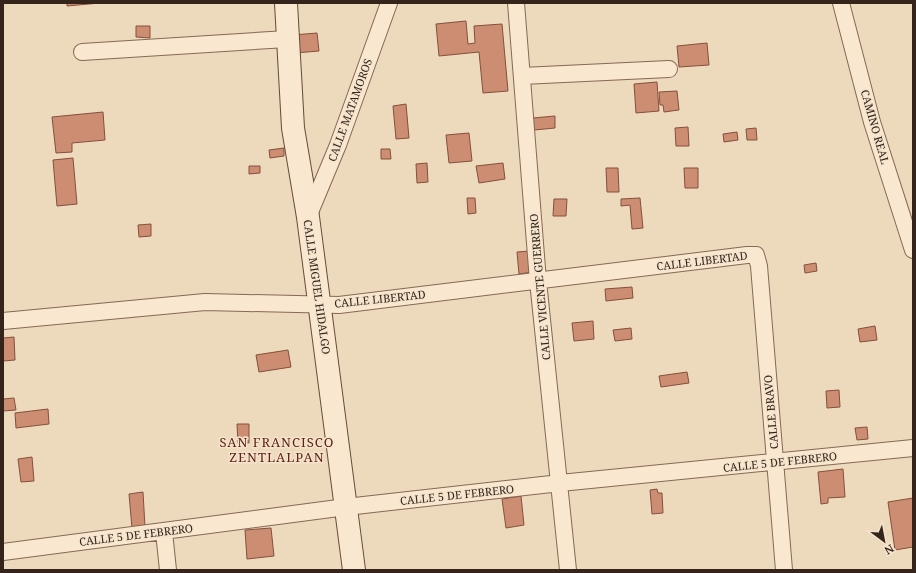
<svg xmlns="http://www.w3.org/2000/svg" width="916" height="573" font-family="'Noto Serif',serif">
	<rect width="100%" height="100%" fill="#edd9bc"/>
	<!-- building -->
	<path fill="#cc8d72" stroke="#84503c" d="M67 3H100L67 6Z
		M466 21 468 44 475 43 474 26 502 24 508 91 483 93 479 52 439 56 436 24Z
		M136 26H150V38L136 37Z
		M317 33 319 51 295 53 293 35Z
		M707 43 709 65 679 67 677 46Z
		M657 82 659 111 636 113 634 84Z
		M677 91 679 110 664 112 663 105H660L659 92Z
		M406 104 409 138 396 139 393 106Z
		M103 112 105 140 72 143V152L56 153 52 117Z
		M555 116V128L534 130 533 118Z
		M688 127 689 146H676L675 128Z
		M756 128 757 140H747L746 129Z
		M737 132 738 140 724 142 723 134Z
		M469 133 472 161 449 163 446 135Z
		M284 148V156L270 158 269 150Z
		M381 149H390L391 159H381Z
		M73 158 77 204 57 206 53 160Z
		M427 163 428 182 417 183 416 164Z
		M503 163 505 179 479 183 476 166Z
		M249 166H260V173L249 174Z
		M606 168H618L619 192H607Z
		M684 168H698V188H685Z
		M467 198H475L476 213 468 214Z
		M640 198 643 228 632 229 630 205 621 206V199Z
		M554 199H567L566 216H553Z
		M151 224V236L139 237 138 225Z
		M530 251 533 272 519 274 517 252Z
		M816 263 817 271 805 273 804 265Z
		M632 287 633 298 606 301 605 289Z
		M593 321 594 339 574 341 572 323Z
		M875 326 877 340 860 342 858 329Z
		M631 328 632 339 615 341 613 330Z
		M14 337 15 360 3 361V338Z
		M288 350 291 367 259 372 256 355Z
		M687 372 689 383 661 387 659 376Z
		M839 390 840 407 827 408 826 391Z
		M14 398 16 410 3 411V399Z
		M48 409 49 424 16 428 15 413Z
		M237 424H249V443H238Z
		M867 427 868 439 857 440 855 428Z
		M32 457 34 481 21 482 18 459Z
		M843 469 845 497 828 498V503L821 504 818 472Z
		M657 489 658 493H662L663 513 652 514 650 490Z
		M143 492 145 527 132 528 129 494Z
		M521 496 524 525 506 528 502 499Z
		M913 498V547L895 550 888 502Z
		M271 528 274 556 247 559 245 530Z"/>
	<g fill="none" stroke-linecap="round" stroke-linejoin="round">
		<!-- street casing -->
		<g stroke="#856956" stroke-width="18">
			<path id="street" d="M516 3 538 281 568 570
				M841 3 872 122 913 250
				M82 52 287 39
				M522 76 669 69
				M308 217 338 145 389 3
				M3 321 205 302 339 305 747 255H756L759 266 784 570
				M164 532 168 570
				M3 552 346 507 560 483 913 448"/>
		</g>
		<!-- secondary casing -->
		<g stroke="#664b39" stroke-width="24">
			<path id="secondary" d="M286 3 293 128 308 217 354 570"/>
		</g>
		<!-- street -->
		<use href="#street" stroke="#f9e7cf" stroke-width="16"/>
		<!-- secondary -->
		<use href="#secondary" stroke="#f9e7cf" stroke-width="22"/>
	</g>
	<g text-anchor="middle" stroke-width="3" stroke-linejoin="round" paint-order="stroke">
		<!-- street labels -->
		<g font-size="11" fill="#34241b" stroke="#f5e4cc">
			<text transform="translate(350 110) rotate(-70)" y="4">CALLE MATAMOROS</text>
			<text transform="translate(875 127) rotate(74)" y="4">CAMINO REAL</text>
			<text transform="translate(702 261) rotate(-7)" y="4">CALLE LIBERTAD</text>
			<text transform="translate(317 287) rotate(82)" y="4">CALLE MIGUEL HIDALGO</text>
			<text transform="translate(540 287) rotate(-95)" y="4">CALLE VICENTE GUERRERO</text>
			<text transform="translate(380 299) rotate(-6)" y="4">CALLE LIBERTAD</text>
			<text transform="translate(771 412) rotate(-95)" y="4">CALLE BRAVO</text>
			<text transform="translate(780 462) rotate(-6)" y="4">CALLE 5 DE FEBRERO</text>
			<text transform="translate(457 495) rotate(-6)" y="4">CALLE 5 DE FEBRERO</text>
			<text transform="translate(136 535) rotate(-7)" y="4">CALLE 5 DE FEBRERO</text>
		</g>
		<!-- quarter labels -->
		<g font-size="13" letter-spacing="1" fill="#60211a" stroke="#f5e4cc">
			<text x="277" y="447">SAN FRANCISCO<tspan x="277" dy="15">ZENTLALPAN</tspan></text>
		</g>
	</g>
	<!-- border -->
	<rect width="916" height="573" fill="none" stroke="#34241b" stroke-width="8"/>
	<!-- north arrow -->
	<g transform="translate(884 541) rotate(148)" stroke="#f5e4cc" stroke-width="3" paint-order="stroke">
	<path d="M0-3L7 15L0 10L-7 15Z" fill="#34241b"/>
	<text y="-6" font-size="11" font-weight="bold" text-anchor="middle" fill="#34241b">N</text>
	</g>
</svg>
